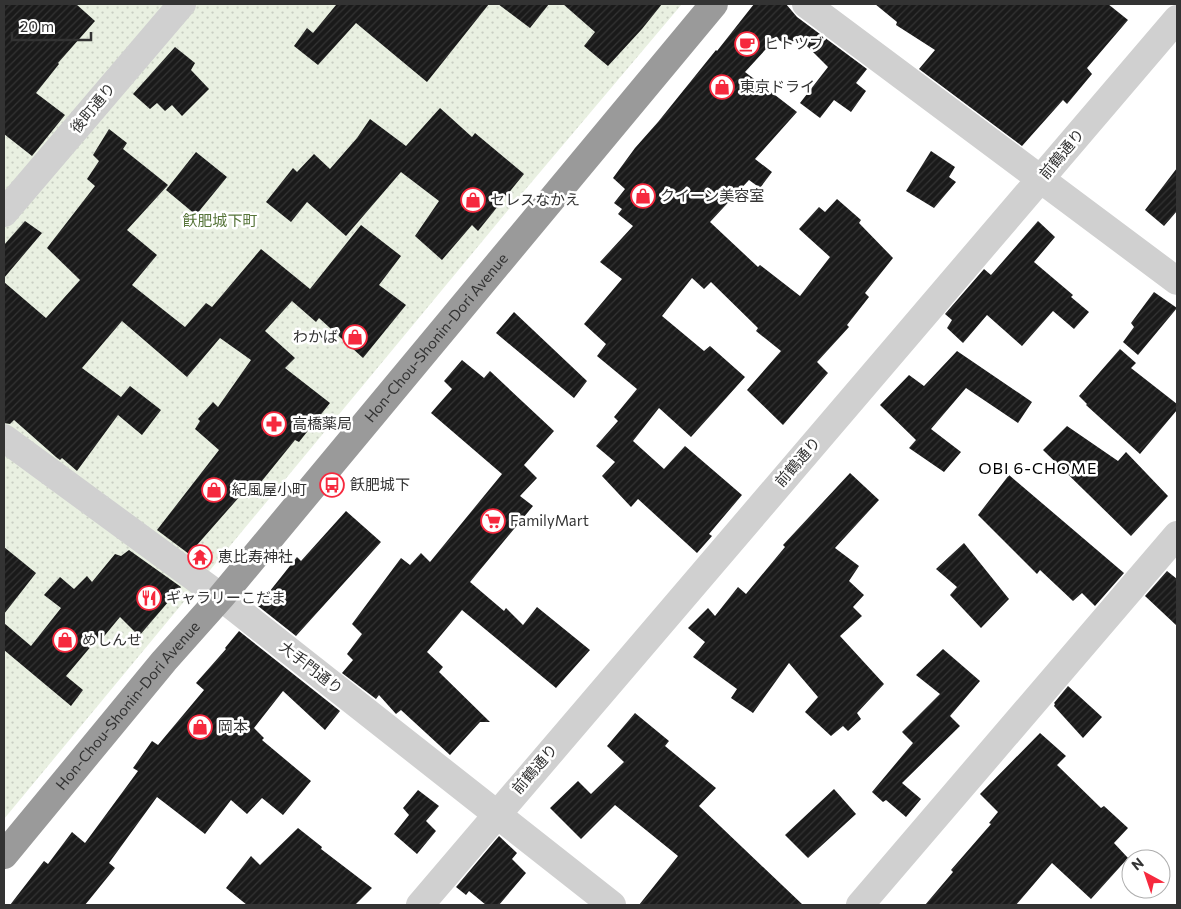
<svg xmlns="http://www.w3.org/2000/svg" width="1181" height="909" font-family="Commissioner,'Noto Sans JP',sans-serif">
	<defs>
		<pattern id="park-dots" width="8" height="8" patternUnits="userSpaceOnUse" patternTransform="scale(1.25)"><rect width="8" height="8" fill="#e9f0e1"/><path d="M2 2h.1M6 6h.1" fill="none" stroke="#c8cec2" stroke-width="1.8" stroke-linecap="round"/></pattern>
		<pattern id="building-hatch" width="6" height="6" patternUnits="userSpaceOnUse" patternTransform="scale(1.25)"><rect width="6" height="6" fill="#1a1a1a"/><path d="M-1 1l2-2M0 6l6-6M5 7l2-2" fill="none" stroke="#333"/></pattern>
	</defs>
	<rect width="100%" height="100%" fill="#fff"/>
	<!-- park -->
	<path fill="url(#park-dots)" d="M4 4H682L514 203 4 819Z"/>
	<!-- building -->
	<path fill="url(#building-hatch)" d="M4 4H76L95 21 58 63 59 64 36 93 65 115 32 156 4 134Z
		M333 4H489L427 82 356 23 318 65 294 46 307 28 313 33 336 5Z
		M498 4H549L530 28Z
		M563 4H662L642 29 608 66 584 46 595 32Z
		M754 4H786L797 17 867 69 856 83 866 91 851 112 834 100 820 118 800 103 828 67 798 37 788 46 776 38 745 72 797 112 755 159 772 172 760 188 749 180 710 222 758 267 760 265 800 296 830 257 799 229 819 207 825 212 837 199 861 220 859 223 893 258 865 293 869 297 847 325 849 327 817 362 828 373 783 425 747 390 781 351 756 331 758 328 711 282 704 289 692 278 662 316 704 351 710 346 745 377 691 437 659 408 633 441 664 469 685 446 742 495 709 534 712 536 697 553 638 499 631 507 602 476 615 462 596 446 618 421 614 417 637 389 597 356 606 344 584 324 622 279 600 262 633 226 618 214 622 209 614 203 625 189 613 178 635 148 658 122 716 50 717 51Z
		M875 4H1108L1128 20 1087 68 1092 74 1067 104 1063 100 1022 146 919 69 935 50 896 25 897 22Z
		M175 47 195 63 191 70 209 89 182 116 172 105 165 111 157 103 150 109 133 94Z
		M440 108 472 137 475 133 524 174 478 231 472 225 442 260 415 236 439 201 401 172 346 236 307 202 291 222 266 202 293 168 297 172 314 154 330 169 357 138 370 119 406 146Z
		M109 129 127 143 123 149 168 185 127 230 157 255 132 285 185 327 206 303 212 307 261 249 310 289 361 225 401 256 379 285 406 305 363 358 319 318 316 322 292 301 265 331 295 358 285 368 330 403 299 442 295 440 253 492 248 487 197 545 208 554 201 563 157 530 219 450 195 429 200 421 198 419 213 402 218 407 251 360 220 338 187 377 122 321 82 368 121 397 130 386 161 410 142 435 118 415 77 471 62 458 60 460 56 457 14 420 10 424 4 423V282L46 318 80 280 47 248 95 186 87 179 99 161 93 155Z
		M931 151 955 167 949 177 956 182 934 208 906 191Z
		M196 152 227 177 196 215 166 190Z
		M1177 168V211L1164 226 1145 210Z
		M25 221 42 233 4 278V245Z
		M1038 221 1055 237 1034 262 1073 295 1071 297 1089 312 1074 329 1053 311 1022 346 987 315 963 343 947 328 952 320 945 314 984 269 991 275Z
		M1154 292 1177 308 1138 355 1123 342 1134 327 1131 323Z
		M514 312 587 381 574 398 496 333Z
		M1120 349 1136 363 1131 368 1177 404V410L1140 454 1086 405 1087 404 1079 396Z
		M957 351 1032 402 1018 423 966 388 931 429 961 452 944 472 909 448 916 440 880 405 909 375 924 386Z
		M462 360 484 378 490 371 554 431 524 465 537 478 520 496 533 506 470 582 504 611 506 608 523 625 537 607 590 650 556 688 462 610 427 652 443 667 439 672 490 722H480L450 755 401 710 396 714 379 695 376 699 342 673 353 660 347 654 362 634 352 624 401 558 410 565 421 553 430 562 502 474 431 413 452 389 444 381Z
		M1067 426 1118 461 1126 452 1168 496 1131 536 1043 450Z
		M850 473 879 500 835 548 859 566 849 581 864 595 853 607 862 616 840 636 884 684 857 713 861 719 848 731 843 726 831 736 805 712 818 697 789 663 753 713 731 698 737 689 693 657 705 642 688 628 708 608 715 616 738 587 746 594 785 547 783 545Z
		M1009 475 1124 573 1095 606 1082 593 1073 601 1040 570 1037 574 978 515Z
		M346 511 381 542 296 636 258 606 297 557 301 561Z
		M964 543 1009 599 981 628 950 595 957 587 936 569Z
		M4 547 36 573 4 614Z
		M129 550 181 587 139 636 120 617 101 640 98 638 66 676 83 690 71 706 4 650V623L31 646 61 608 44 595 60 577 74 589 87 576 92 582 115 554 121 556Z
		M1167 571 1177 579V626L1145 596Z
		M239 631 340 711 325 730 283 691 254 728 264 738 262 740 311 781 283 815 262 798 247 814 231 800 205 834 157 797 109 863 115 868 85 905H10L44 861 48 864 72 832 85 843 138 771 133 768 152 741 158 745 204 690 196 683 226 649 225 648Z
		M943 649 980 681 950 716 960 726 902 783 921 799 906 817 886 800 883 802 872 792 913 743 902 732 940 694 916 675Z
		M1068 686 1102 717 1083 738 1054 706 1055 704 1054 703Z
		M635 713 669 741 665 746 716 788 699 806 803 905H639L678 856 615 805 581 839 550 808 578 781 591 794 624 762 607 746Z
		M1040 733 1066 756 1057 765 1101 808 1104 806 1128 828 1114 843 1128 858 1091 899 1052 863 1016 905H925L953 872 951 870 991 824 989 823 998 812 980 794Z
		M834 789 856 814 808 858 785 835Z
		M418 790 439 806 426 821 436 831 417 854 394 834 409 815 403 808Z
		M298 828 322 847 321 849 372 888 355 905H247L226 888 251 856 260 865Z
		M499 836 517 853 512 859 526 873 499 905H486L469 891 466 895 456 887Z"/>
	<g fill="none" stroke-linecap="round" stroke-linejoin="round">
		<!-- minor -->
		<path stroke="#d0d0d0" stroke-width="28" d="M806 4 1177 281
			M4 213 182 4
			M4 438 221 597 612 905
			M420 905 1177 19
			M860 905 1177 535"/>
		<!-- highway -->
		<path stroke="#9a9a9a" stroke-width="28" id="s1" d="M4 855 164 661 221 597 714 4"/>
	</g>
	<!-- icons -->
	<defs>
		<g id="cafe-ring" transform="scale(1.25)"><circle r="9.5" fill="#fff" stroke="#f6293e" stroke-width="1.5"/><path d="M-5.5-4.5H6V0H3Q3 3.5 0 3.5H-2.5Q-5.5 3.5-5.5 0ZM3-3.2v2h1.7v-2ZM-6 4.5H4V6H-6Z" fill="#f6293e"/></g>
		<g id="shop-ring" transform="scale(1.25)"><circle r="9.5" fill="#fff" stroke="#f6293e" stroke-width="1.5"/><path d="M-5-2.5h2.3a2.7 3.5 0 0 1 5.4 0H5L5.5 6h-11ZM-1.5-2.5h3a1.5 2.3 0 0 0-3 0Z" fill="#f6293e"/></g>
		<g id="pharmacy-ring" transform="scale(1.25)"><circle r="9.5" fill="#fff" stroke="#f6293e" stroke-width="1.5"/><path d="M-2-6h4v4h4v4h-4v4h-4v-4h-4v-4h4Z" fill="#f6293e"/></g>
		<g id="bus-ring" transform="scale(1.25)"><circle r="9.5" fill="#fff" stroke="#f6293e" stroke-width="1.5"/><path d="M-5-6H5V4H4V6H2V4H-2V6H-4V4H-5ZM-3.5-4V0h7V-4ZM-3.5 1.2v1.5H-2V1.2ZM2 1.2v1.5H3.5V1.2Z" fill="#f6293e"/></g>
		<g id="supermarket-ring" transform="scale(1.25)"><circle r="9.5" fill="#fff" stroke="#f6293e" stroke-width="1.5"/><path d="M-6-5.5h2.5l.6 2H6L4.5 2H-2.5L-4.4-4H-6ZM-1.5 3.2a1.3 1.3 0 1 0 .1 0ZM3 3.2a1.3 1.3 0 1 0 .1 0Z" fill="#f6293e"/></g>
		<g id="temple-ring" transform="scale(1.25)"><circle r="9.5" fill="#fff" stroke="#f6293e" stroke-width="1.5"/><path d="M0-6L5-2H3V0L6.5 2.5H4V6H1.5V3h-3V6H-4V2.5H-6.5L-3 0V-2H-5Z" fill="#f6293e"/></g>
		<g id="restaurant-ring" transform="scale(1.25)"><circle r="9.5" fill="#fff" stroke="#f6293e" stroke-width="1.5"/><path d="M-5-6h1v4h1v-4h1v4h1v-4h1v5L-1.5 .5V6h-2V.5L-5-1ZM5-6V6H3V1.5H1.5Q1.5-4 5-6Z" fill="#f6293e"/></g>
	</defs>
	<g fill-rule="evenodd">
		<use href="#cafe-ring" x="747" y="44"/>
		<use href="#shop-ring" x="722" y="87"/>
		<use href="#shop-ring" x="643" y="196"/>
		<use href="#shop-ring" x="473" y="200"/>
		<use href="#shop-ring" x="355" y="337"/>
		<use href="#pharmacy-ring" x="274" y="424"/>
		<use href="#bus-ring" x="332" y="485"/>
		<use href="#shop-ring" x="214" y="490"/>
		<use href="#supermarket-ring" x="493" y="521"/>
		<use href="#temple-ring" x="200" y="557"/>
		<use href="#restaurant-ring" x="149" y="598"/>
		<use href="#shop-ring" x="65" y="640"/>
		<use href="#shop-ring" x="200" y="727"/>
	</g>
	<g text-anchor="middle" stroke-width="5" stroke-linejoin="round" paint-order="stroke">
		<!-- poi labels -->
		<g font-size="15" fill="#333" stroke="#fff" text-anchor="start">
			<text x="764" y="49">ヒトツブ</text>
			<text x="740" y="92">東京ドライ</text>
			<text x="660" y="201">クイーン美容室</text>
			<text x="490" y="205">セレスなかえ</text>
			<text x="338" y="342" text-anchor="end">わかば</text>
			<text x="292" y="429">高橋薬局</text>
			<text x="350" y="490">飫肥城下</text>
			<text x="232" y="495">紀風屋小町</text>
			<text x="510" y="526">FamilyMart</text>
			<text x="218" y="562">恵比寿神社</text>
			<text x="166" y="603">ギャラリーこだま</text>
			<text x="82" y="645">めしんせ</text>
			<text x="218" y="732">岡本</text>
		</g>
		<!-- street labels -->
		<g font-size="15" fill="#333" stroke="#fff">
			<text transform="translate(93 108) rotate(-50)" y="5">後町通り</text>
			<text transform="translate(1062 154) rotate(-50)" y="5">前鶴通り</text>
			<text dy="5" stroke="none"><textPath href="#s1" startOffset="674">Hon-Chou-Shonin-Dori Avenue</textPath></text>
			<text transform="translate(798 462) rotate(-49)" y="5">前鶴通り</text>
			<text transform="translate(311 668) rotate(38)" y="5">大手門通り</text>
			<text dy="5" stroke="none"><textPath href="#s1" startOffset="194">Hon-Chou-Shonin-Dori Avenue</textPath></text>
			<text transform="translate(535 769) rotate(-49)" y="5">前鶴通り</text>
		</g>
		<!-- park labels -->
		<g font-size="15" fill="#57753a" stroke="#fff">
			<text x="220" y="226">飫肥城下町</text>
		</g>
		<!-- neighbourhood labels -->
		<g font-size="16" letter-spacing="1" fill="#000" stroke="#fff">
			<text x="1038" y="474">OBI 6-CHOME</text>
		</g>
	</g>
	<!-- border -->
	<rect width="1181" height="909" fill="none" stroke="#333333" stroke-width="10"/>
	<!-- north arrow -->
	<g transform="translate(1146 874) rotate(320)"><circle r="24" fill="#ffffff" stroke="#adadad"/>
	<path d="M0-4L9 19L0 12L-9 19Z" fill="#f6293e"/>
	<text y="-8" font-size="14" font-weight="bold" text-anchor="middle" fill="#333333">N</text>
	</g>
	<!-- scale -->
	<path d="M12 32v8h79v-8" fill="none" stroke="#333333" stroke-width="2.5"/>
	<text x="20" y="32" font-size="15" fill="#333333" stroke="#ffffff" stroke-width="4" paint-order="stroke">20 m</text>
</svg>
